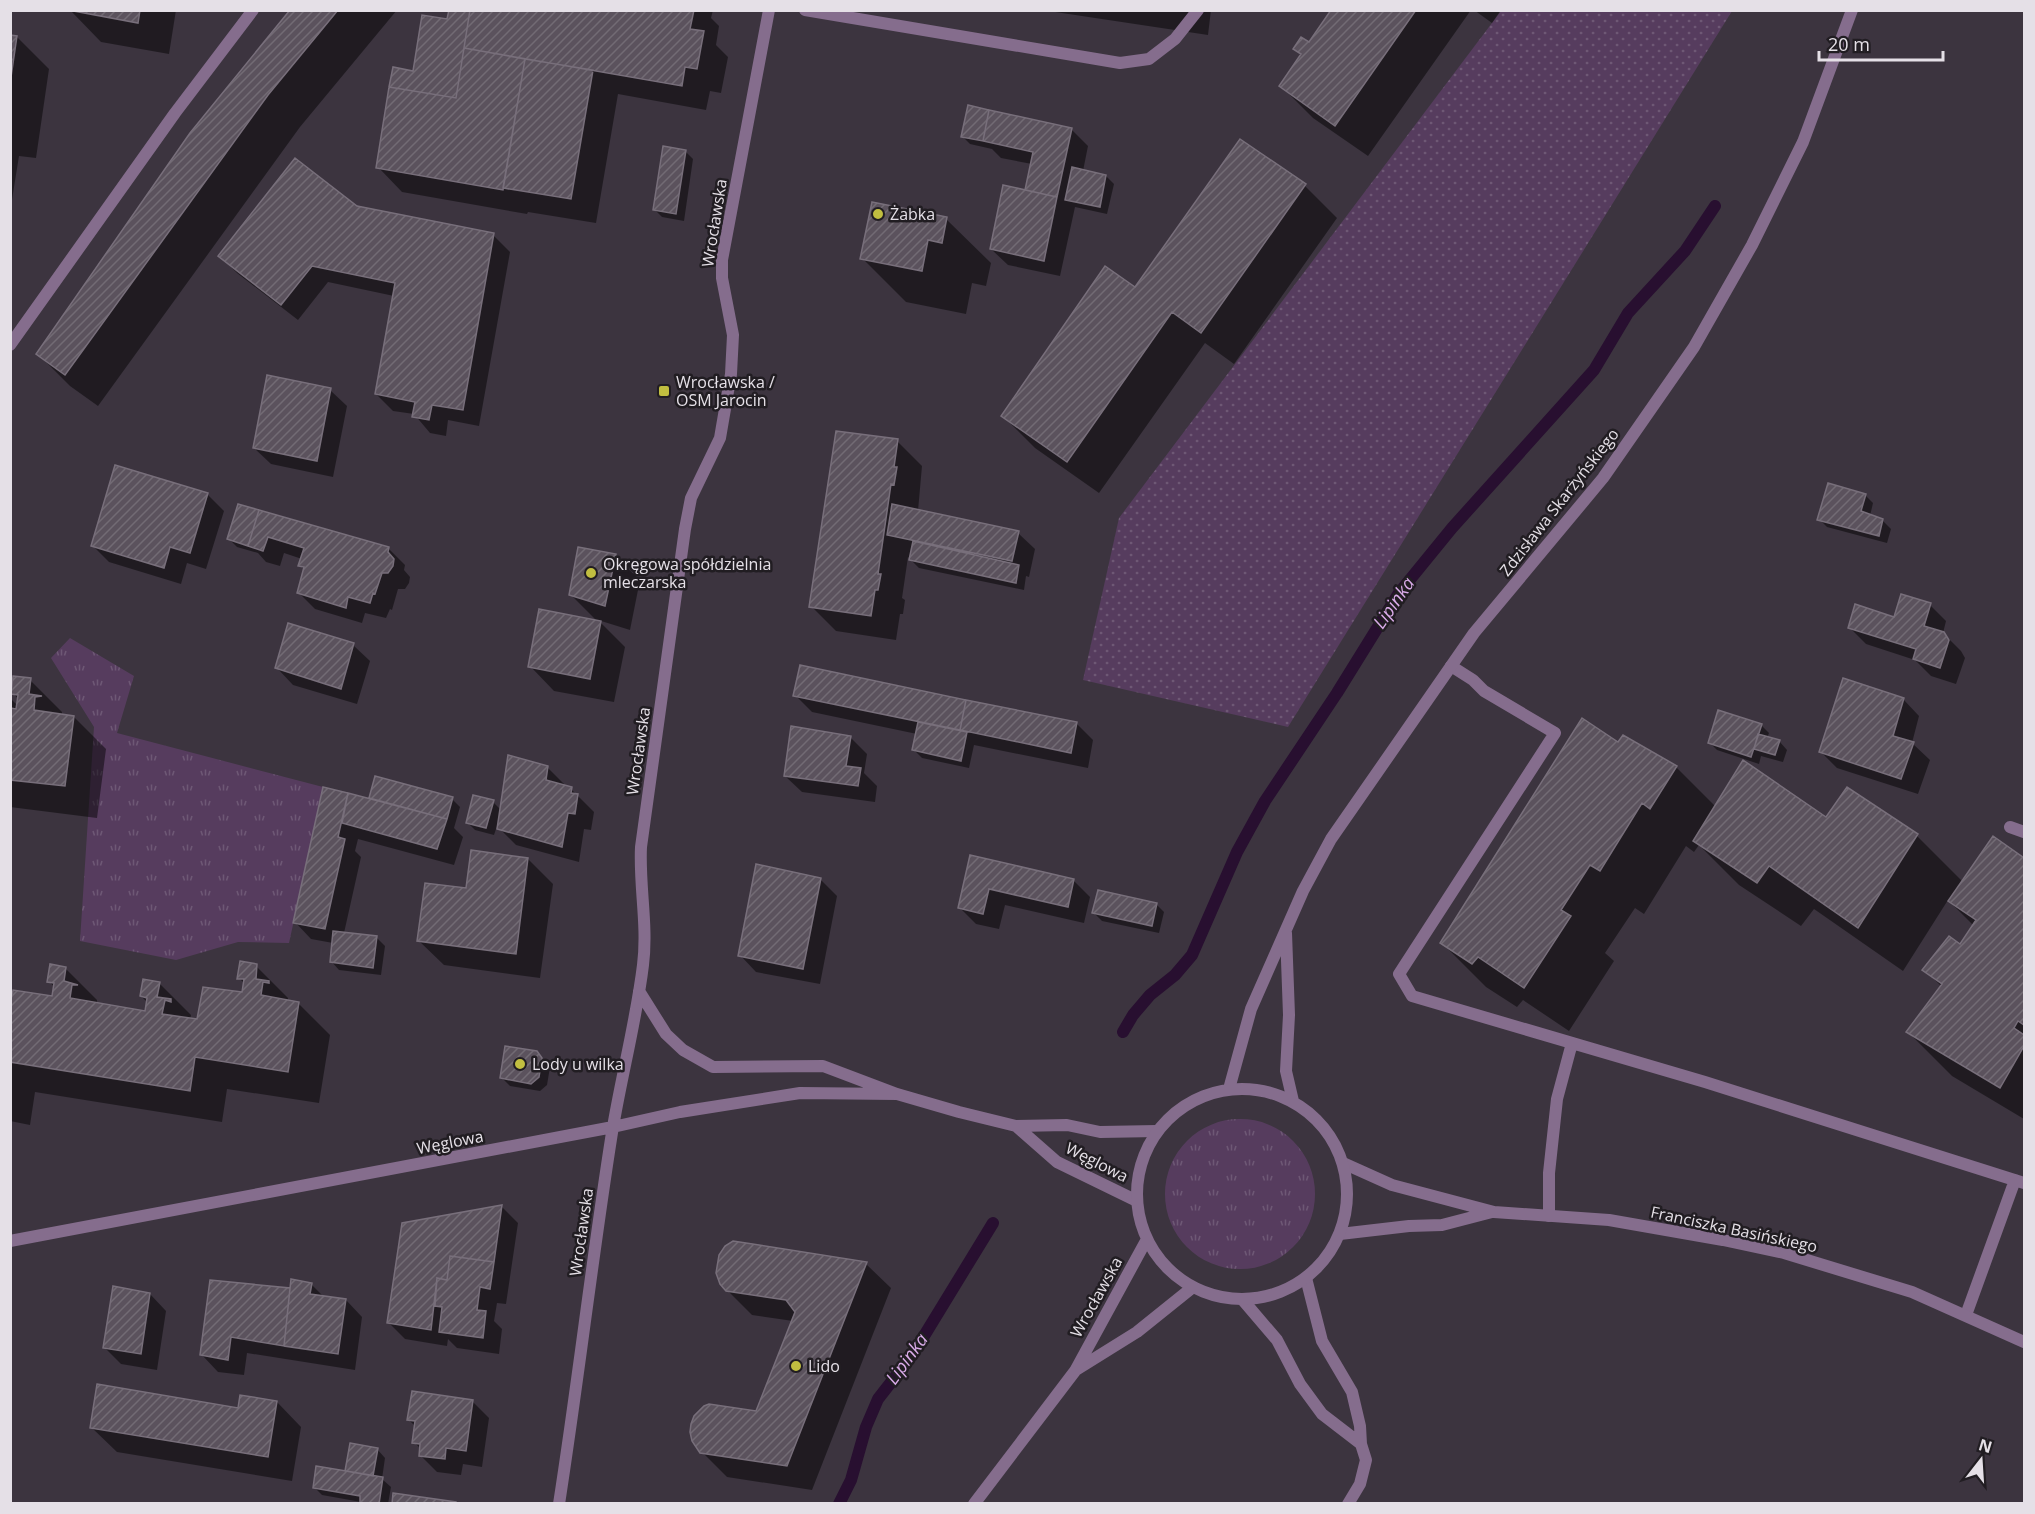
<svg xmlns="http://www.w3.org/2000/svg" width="2035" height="1514" font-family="'Open Sans',sans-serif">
	<defs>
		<pattern id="grass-tufts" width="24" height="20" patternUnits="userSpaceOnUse" patternTransform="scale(1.5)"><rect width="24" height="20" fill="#563c5e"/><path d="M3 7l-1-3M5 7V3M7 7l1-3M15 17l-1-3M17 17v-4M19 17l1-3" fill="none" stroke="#6e5875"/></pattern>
		<pattern id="garden-dots" width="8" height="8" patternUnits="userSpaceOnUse" patternTransform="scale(1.5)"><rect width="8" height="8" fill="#563c5e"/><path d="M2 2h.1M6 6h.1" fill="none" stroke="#6e5875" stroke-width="1.8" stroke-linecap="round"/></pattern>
		<pattern id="building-hatch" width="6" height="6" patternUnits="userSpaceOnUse" patternTransform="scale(1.5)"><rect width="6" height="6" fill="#5b525d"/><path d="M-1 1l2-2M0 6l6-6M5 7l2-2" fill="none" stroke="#726b74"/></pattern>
	</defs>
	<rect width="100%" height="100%" fill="#3c343f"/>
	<!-- grass -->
	<path fill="url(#grass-tufts)" d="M70 638 134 676 117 733 323 787 289 943 238 942 176 960 80 941 94 727 51 658Z
		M1165 1194a75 75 0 1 1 150 0a75 75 0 1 1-150 0Z"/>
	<!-- garden -->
	<path fill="url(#garden-dots)" d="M1501 11H1732L1288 727 1083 680 1119 518Z"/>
	<!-- shadow -->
	<path fill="#0007" d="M70 10H176L169 54 101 42Z
		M293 10H397L300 127 98 406 70 386 38 354Z
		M450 10H713L711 18 719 26 716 45 728 57 721 93 710 91 706 110 618 94 596 223 528 212 527 214 402 192 378 167 414 73 448 21Z
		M1042 10H1211L1208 35Z
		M1333 10H1471L1368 156 1313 118 1281 86 1302 56 1295 49 1309 44Z
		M1474 10H1501L1492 23Z
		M10 36 17 37 49 69 36 158 19 156 10 212Z
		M1071 129 1088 146 1083 171 1106 176 1114 184 1107 214 1075 207 1060 276 1008 265 991 249 1026 192 1032 164 1001 158 992 149 970 144 962 136Z
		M685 151 693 159 684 221 662 217 654 209Z
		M1305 186 1337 218 1234 364 1205 343 1099 493 1035 448 1003 416 1136 289Z
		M357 208 493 235 510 252 479 426 448 420 446 436 430 433 414 414 393 411 376 394 394 296 328 282 298 320 237 273 220 256Z
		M946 219 991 263 986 286 972 283 966 314 906 302 862 258Z
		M330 390 347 406 333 477 271 464 254 448Z
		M897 441 922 466 918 511 1018 533 1035 549 1029 577 1026 576 1024 590 919 568 908 557 902 598 905 600 903 614H900L896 640 836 631 811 606Z
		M207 494 224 511 206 569 187 563 181 584 109 562 93 546Z
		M1865 495 1873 503 1870 516 1883 521 1891 529 1887 543 1827 527 1819 519Z
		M239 506 388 548 405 565 404 570 410 577 409 583 405 589H398L392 610 390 609 386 618 365 613 362 623 315 609 298 592 305 570 300 565 302 559 284 553 280 566 266 562 258 553 237 547 229 539Z
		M615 556 640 580 630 630 598 620 625 647 614 702 554 691 530 666 598 622 570 594Z
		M1930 605 1946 621 1943 633 1961 651 1965 658 1956 684 1931 676 1915 660 1866 644 1850 628 1895 619Z
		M353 645 370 661 357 704 293 685 277 668Z
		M30 680 62 712V715L74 717 106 749 97 818 10 807V698L18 706 19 700 13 693Z
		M795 695 1076 723 1093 740 1088 768 974 745 969 768 922 758 914 750 917 734 812 712Z
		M1903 699 1919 716 1912 743 1930 760 1918 794 1837 768 1821 752Z
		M1761 725 1769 733 1767 738 1779 741 1787 750 1783 762 1761 756 1759 764 1717 750 1709 742Z
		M850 737 867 754 864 773 877 786 875 802 802 792 785 776Z
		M1619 744 1676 767 1716 807 1826 819 1847 789 1917 836 1963 882 1993 838 2024 860V1119L1952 1076 1908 1032 1942 987 1924 969 1961 946 1974 926 1948 900 1903 971 1814 909 1801 926 1739 885 1699 845 1694 852 1686 846 1644 914 1635 908 1605 953 1614 961 1569 1031 1523 1000 1517 1007 1486 987 1442 943Z
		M547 767 564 784V787L571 789 594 812 591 830 584 829 579 862 516 845 497 826 494 835 475 830 467 822 493 802 501 810Z
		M324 789 376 802 371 797 452 799 460 807 454 828 463 837 454 865 358 839 355 851 361 857 344 933 377 938 385 946 381 975 339 970 331 961 333 943 311 939 295 922Z
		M971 857 1073 880 1090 897 1084 923 1005 905 999 929 976 924 960 908Z
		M528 859 553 884 540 978 444 965 419 941 467 890Z
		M820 879 837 896 820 984 756 972 740 955Z
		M1156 904 1164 912 1159 933 1102 921 1094 913Z
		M256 966 288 998V1001L298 1003 330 1035 319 1103 227 1089 222 1122 35 1092 30 1125 10 1121V1014L54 997 55 988 49 981 65 968 97 1000V1004L146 1013 147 1002 141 996 159 983 191 1015 190 1020 199 1021 243 994 245 984 239 978Z
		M536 1052 550 1067 547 1085 540 1091 510 1086 502 1078Z
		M502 1207 518 1223 506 1304 497 1303 494 1321 502 1329 499 1354 457 1348 448 1339 447 1346 405 1339 388 1322 403 1225Z
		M866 1264 891 1288 812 1490 727 1477 702 1452 757 1413 793 1321 752 1315 727 1290Z
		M211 1282 291 1289 311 1284 324 1297 346 1300 362 1317 355 1370 247 1353 244 1375 218 1372 202 1355Z
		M150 1294 166 1311 157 1370 121 1364 105 1348Z
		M472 1401 489 1418 482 1467 463 1464 461 1475 437 1472 420 1455 421 1449 414 1442 416 1427 409 1420Z
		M277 1402 301 1427 292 1481 117 1452 92 1428 239 1409Z
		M377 1449 385 1458 382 1479 391 1487 388 1504H363L361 1502 322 1495 314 1487 346 1472Z"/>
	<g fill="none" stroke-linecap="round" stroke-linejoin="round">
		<!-- stream -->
		<path stroke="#280f30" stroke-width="12" d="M1123 1032 1133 1015 1150 995 1175 975 1192 955 1237 852 1265 801 1337 693 1399 593 1452 528 1594 370 1628 313 1685 251 1715 206
			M839 1504 851 1480 866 1427 878 1399 913 1354 993 1223"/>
	</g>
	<!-- building -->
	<path fill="url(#building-hatch)" stroke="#786f7b" stroke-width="1.5" d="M68 10H140L138 23Z
		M290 10H338L268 95 65 375 36 354 190 133Z
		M449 10H470L456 98 389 87 393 67 413 71 422 15 447 19Z
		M470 10H694L690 29 704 31 697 69 685 67 682 86 464 48Z
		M1331 10H1416L1335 126 1279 86 1301 54 1293 49 1301 37 1309 42Z
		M10 35 17 36 10 84Z
		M464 48 525 59 503 190 376 168 389 87 456 98Z
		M525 59 593 70 571 199 503 188Z
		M968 105 989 110 983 141 961 137Z
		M989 110 1072 128 1057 197 1025 190 1033 152 983 141Z
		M1240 139 1306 184 1201 333 1172 312 1067 462 1001 416 1105 266 1135 287Z
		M663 146 686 150 676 214 653 210Z
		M295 158 357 206 494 233 463 410 432 405 429 420 412 417 415 402 375 394 395 283 312 266 281 305 218 256Z
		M1072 167 1106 175 1100 207 1065 200Z
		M1003 185 1057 197 1044 261 990 249Z
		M872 202 947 217 942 243 928 240 922 271 860 259Z
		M267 375 331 388 317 461 253 448Z
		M836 431 898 439 894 467H897L894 485 891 484 878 574H881L878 590H875L871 616 809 607Z
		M115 465 208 493 190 553 170 547 164 568 91 546Z
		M1828 483 1866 494 1861 511 1883 519 1879 536 1817 520Z
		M238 504 259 510 248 546 227 539Z
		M892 504 1019 531 1012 561 887 535Z
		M259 510 389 547 388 552 394 559 393 566 388 573H382L375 594 373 593 370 603 348 597 346 608 297 593 304 567 298 566 304 548 268 537 263 551 248 546Z
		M913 541 1019 565 1016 583 909 560Z
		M578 547 616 554 605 606 569 595Z
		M1901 594 1931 603 1924 626 1944 632 1949 640 1940 668 1913 659 1916 649 1848 628 1855 604 1894 617Z
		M539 609 601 621 590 679 528 667Z
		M288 623 354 643 341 689 275 668Z
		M800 665 966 700 960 730 793 696Z
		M13 676 31 678 29 694 42 696 35 697 34 710 74 716 65 786 10 780V708L16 709 18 695 11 694Z
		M1843 678 1904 698 1893 736 1914 742 1901 779 1819 752Z
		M966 700 1077 722 1071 753 960 730Z
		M1718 710 1762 724 1751 757 1708 743Z
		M1582 718 1618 742 1623 735 1677 766 1650 809 1642 803 1600 871 1590 865 1561 910 1571 916 1524 988 1478 957 1472 964 1440 943Z
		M918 722 967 732 961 761 912 750Z
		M791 726 851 736 846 766 861 768 858 786 784 776Z
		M1758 734 1780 740 1775 755 1754 749Z
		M508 755 548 766 546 780 572 787 571 793 578 794 575 814 568 813 562 847 497 829Z
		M1743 760 1826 817 1847 787 1918 834 1858 928 1769 866 1757 883 1693 841Z
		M375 776 453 797 447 819 369 798Z
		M323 787 348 793 338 837 345 839 325 929 293 923Z
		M348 793 447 819 437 849 342 823Z
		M473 795 494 800 486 828 466 823Z
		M1993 836 2024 858V1025L2018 1021 2014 1028 2024 1035V1046L2000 1088 1906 1032 1942 984 1922 970 1949 936 1960 944 1976 920 1948 901Z
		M471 850 528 858 516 954 417 941 425 883 466 888Z
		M970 855 1074 879 1068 907 989 889 983 914 958 908Z
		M756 864 821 878 803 969 738 956Z
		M1098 890 1157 903 1152 926 1092 913Z
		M333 931 377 936 373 968 330 962Z
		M240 961 257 964 256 979 269 981V983L263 982 261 995 299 1002 288 1072 195 1057 190 1091 10 1062V1004L13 990 52 996 54 983 47 982 50 964 66 967 64 981 78 985H72L70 998 145 1011 147 998 140 996 143 979 160 982 157 997 171 999V1002L165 1000 162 1014 197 1019 203 987 242 992 244 979H237Z
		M505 1046 537 1051 542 1058 539 1077 531 1084 500 1078Z
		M502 1205 494 1262 450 1256 447 1280 437 1278 431 1330 387 1323 402 1223Z
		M733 1241 867 1262 787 1466 700 1453 692 1441 690 1432 691 1424 694 1416 704 1406 709 1404 756 1411 795 1312 786 1300 726 1291 720 1284 716 1273 719 1255 725 1246Z
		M450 1256 494 1262 490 1289 480 1287 477 1310 486 1311 483 1338 439 1332 442 1307 435 1306 437 1278 447 1280Z
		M291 1279 312 1283 310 1294 346 1299 338 1354 284 1346Z
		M210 1280 290 1288 284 1346 231 1337 228 1360 200 1355Z
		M113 1286 150 1293 141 1354 103 1348Z
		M97 1384 238 1408 240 1395 277 1401 268 1457 90 1428Z
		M412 1391 473 1400 466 1451 446 1448 445 1459 419 1456 420 1444 412 1443 415 1421 407 1420Z
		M350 1443 378 1448 373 1476 345 1471Z
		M316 1466 383 1477 379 1504 360 1503V1496L313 1488Z
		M393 1493 456 1502V1504H392Z"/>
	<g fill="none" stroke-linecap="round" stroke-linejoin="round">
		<!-- service -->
		<path stroke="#856d8d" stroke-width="12" d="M805 10 1120 63 1149 59 1175 39 1198 10
			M10 345 175 113 253 10
			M1451 666 1473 680 1484 691 1555 733 1399 974 1412 996 1705 1082 2024 1183
			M2010 827 2024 832
			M1549 1216V1173L1557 1099 1572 1043
			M1306 1278 1322 1341 1352 1392 1360 1426 1361 1444 1366 1460 1360 1484 1348 1504
			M1242 1299 1277 1340 1300 1384 1322 1414 1361 1444
			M1966 1315 2015 1180"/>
		<!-- minor -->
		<path stroke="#856d8d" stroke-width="12" d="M639 991 666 1034 683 1050 713 1067 823 1066 897 1094 959 1112 1016 1126 1067 1125 1100 1132 1157 1131
			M1016 1126 1057 1162 1137 1201
			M1343 1163 1392 1185 1494 1212 1609 1220 1723 1240 1784 1253 1912 1292 2024 1342
			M1340 1234 1409 1226 1442 1225 1492 1212
			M10 1241 613 1127 680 1112 800 1093 897 1094
			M559 1504C578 1382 592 1260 611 1139 620 1081 636 1023 643 965 648 925 639 886 641 847L685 529 691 498 720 438 731 374 733 335 722 278V260L769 10"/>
		<!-- tertiary -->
		<path stroke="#856d8d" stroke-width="12" d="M1286 933 1289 1015 1286 1071 1293 1101
			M1229 1089 1251 1009 1303 891 1331 839 1474 633 1603 478 1694 347 1752 245 1803 142 1852 10
			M1137 1194a105 105 0 1 1 210 0a105 105 0 1 1-210 0Z
			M1076 1370 1137 1332 1193 1287
			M974 1504 1075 1371 1147 1239"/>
	</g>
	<!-- markers -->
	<g fill="#c1be40" stroke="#211d22" stroke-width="2">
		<circle cx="878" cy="214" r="6"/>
		<rect x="658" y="385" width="12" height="12" rx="3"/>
		<circle cx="591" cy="573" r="6"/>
		<circle cx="520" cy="1064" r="6"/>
		<circle cx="796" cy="1366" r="6"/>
	</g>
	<g text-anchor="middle" stroke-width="5" stroke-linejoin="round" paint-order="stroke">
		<!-- poi labels -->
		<g font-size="16" fill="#e5e0e7" stroke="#211d22" text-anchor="start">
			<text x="890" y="220">Żabka</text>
			<text x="676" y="388">Wrocławska /<tspan x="676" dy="18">OSM Jarocin</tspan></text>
			<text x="603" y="570">Okręgowa spółdzielnia<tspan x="603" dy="18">mleczarska</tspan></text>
			<text x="532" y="1070">Lody u wilka</text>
			<text x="808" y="1372">Lido</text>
		</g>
		<!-- street labels -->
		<g font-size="16" fill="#e5e0e7" stroke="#211d22">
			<text transform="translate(714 223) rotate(-81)" y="6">Wrocławska</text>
			<text transform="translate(1559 502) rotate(-52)" y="6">Zdzisława Skarżyńskiego</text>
			<text transform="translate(638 751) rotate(-82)" y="6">Wrocławska</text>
			<text transform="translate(450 1142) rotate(-11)" y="6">Węglowa</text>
			<text transform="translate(1097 1162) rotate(27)" y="6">Węglowa</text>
			<text transform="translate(1734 1229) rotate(12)" y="6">Franciszka Basińskiego</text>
			<text transform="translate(581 1232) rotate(-82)" y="6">Wrocławska</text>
			<text transform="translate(1096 1297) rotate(-61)" y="6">Wrocławska</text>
		</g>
		<!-- water labels -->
		<g font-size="18" font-style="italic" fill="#d9abe8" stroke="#211d22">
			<text transform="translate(1394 603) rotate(-55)" y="6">Lipinka</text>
			<text transform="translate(907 1359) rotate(-54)" y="6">Lipinka</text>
		</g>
	</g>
	<!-- border -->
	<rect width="2035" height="1514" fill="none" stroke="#e5e0e7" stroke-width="24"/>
	<!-- north arrow -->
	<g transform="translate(1981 1460) rotate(17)" stroke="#211d22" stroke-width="4.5" paint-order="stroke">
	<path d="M0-4.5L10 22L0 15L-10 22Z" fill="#e5e0e7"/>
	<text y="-9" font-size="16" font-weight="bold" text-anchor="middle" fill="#e5e0e7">N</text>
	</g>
	<!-- scale -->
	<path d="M1819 51v9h124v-9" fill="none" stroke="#e5e0e7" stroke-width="3"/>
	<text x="1828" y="51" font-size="18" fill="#e5e0e7" stroke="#211d22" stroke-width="4.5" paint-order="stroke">20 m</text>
</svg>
